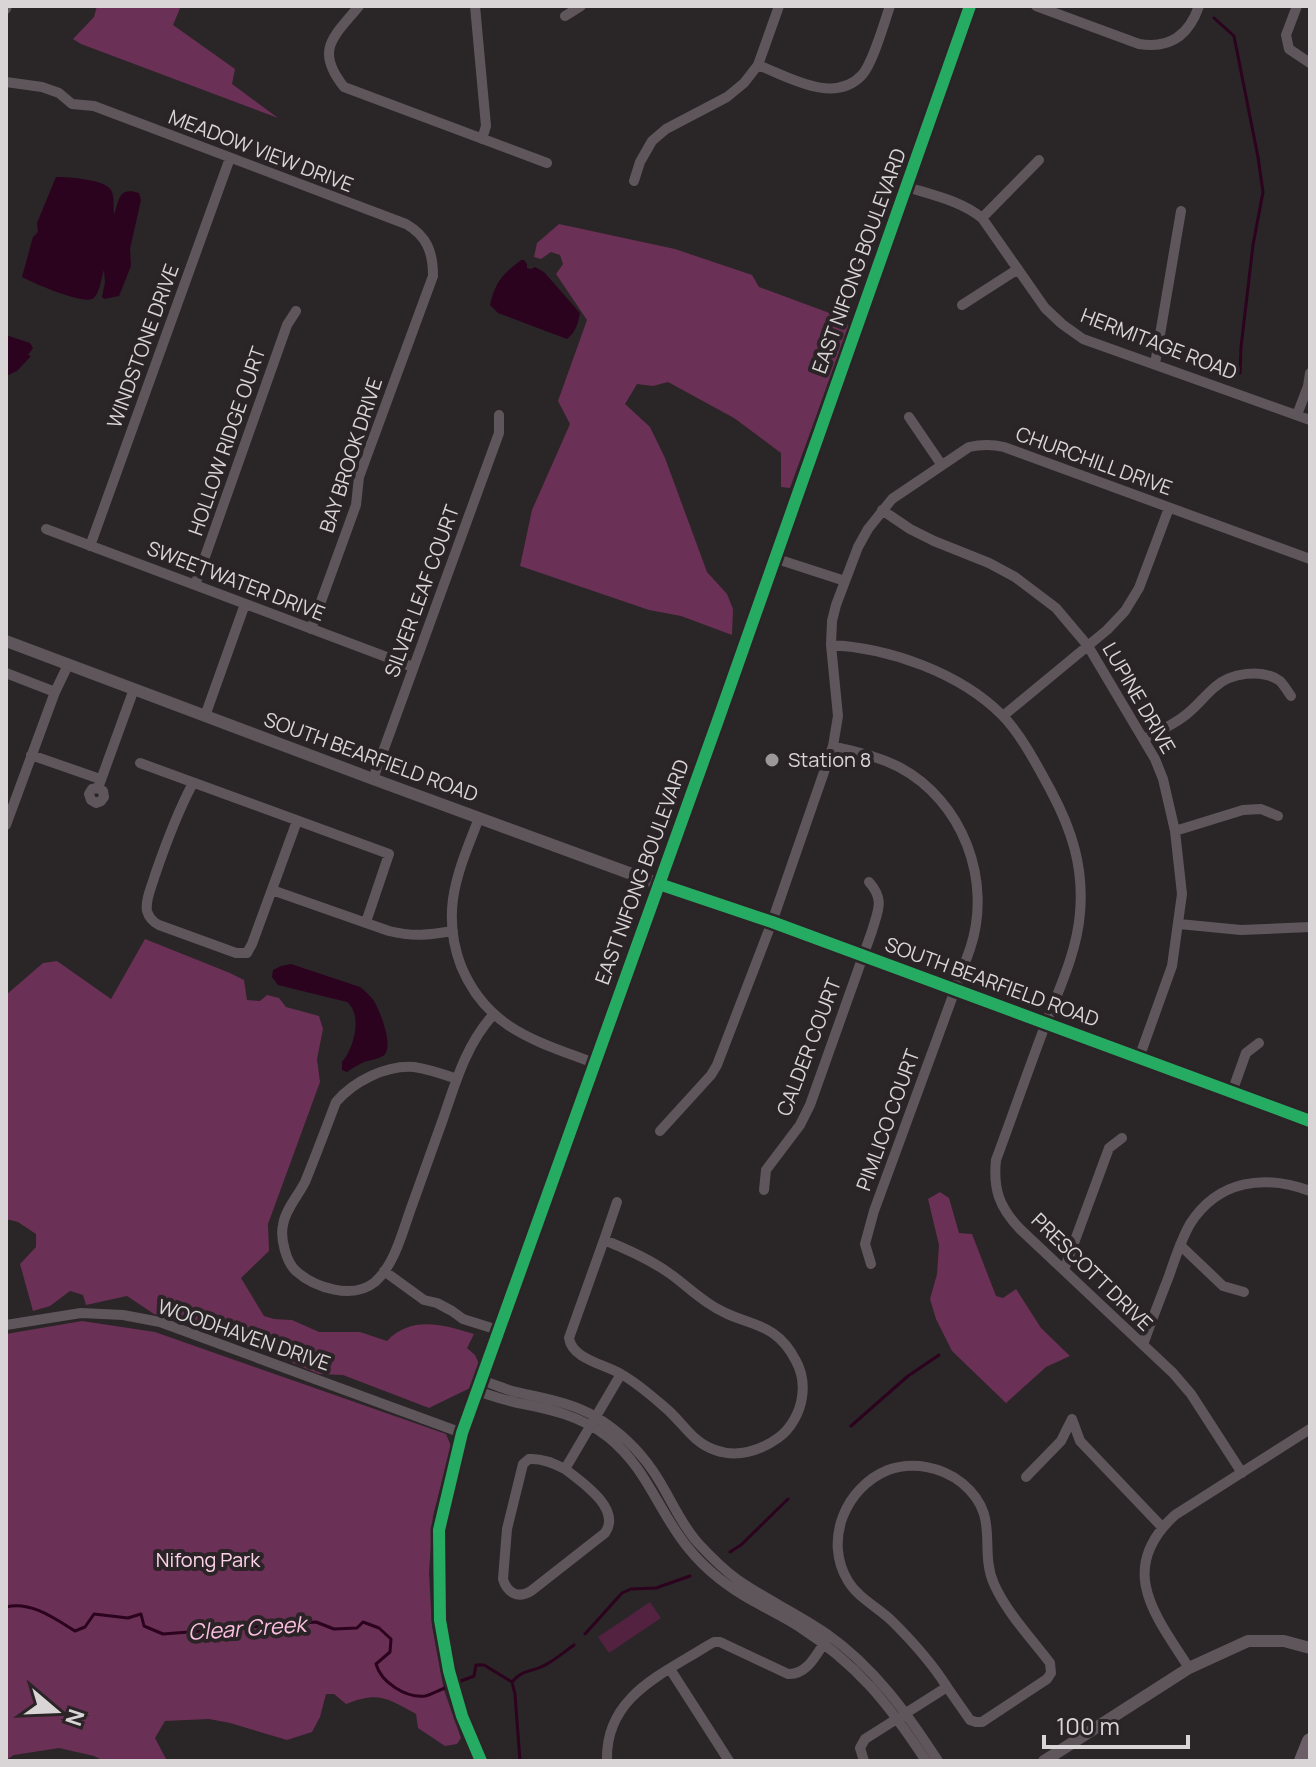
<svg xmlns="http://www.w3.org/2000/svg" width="1316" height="1767" font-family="Manrope,sans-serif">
	<rect width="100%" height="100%" fill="#2a2527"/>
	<!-- green -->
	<path fill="#522240" d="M650 1602 661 1618 609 1653 598 1637Z"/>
	<!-- forest -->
	<path fill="#6b3055" d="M97 6H181L173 25 235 69 232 84 278 118 81 44 73 39 94 17Z
		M559 224 675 249 752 275 759 287 843 318 849 326 790 488 781 487V453L734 418 668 382 653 386 637 384 625 404 650 427 665 458 707 572 727 594 733 609 732 635 681 616 649 610 520 566 532 510 570 424 558 401 587 320 556 274 563 264 560 255 551 252 541 259 534 257 537 243Z
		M145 939 230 973 244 980 247 1000 260 1001 267 995 279 998 286 1007 319 1016 323 1029 317 1059 320 1082 268 1224 269 1251 241 1278 264 1316 274 1319 292 1320 319 1332H360L387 1341C412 1315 443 1325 474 1334L467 1348 475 1355 480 1366 470 1388 429 1408 343 1375 319 1374 232 1338 222 1319 198 1326 154 1314 127 1296 86 1305 83 1295 70 1291 50 1306 33 1311 20 1264 36 1247V1234L18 1222 6 1219V995L43 963 57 961 111 999Z
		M940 1192 949 1198 959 1233 972 1234 996 1296 1003 1298 1016 1289 1041 1328 1070 1356 1046 1367 1006 1403 952 1351 936 1319 930 1299 937 1274 939 1245 928 1199Z
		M82 1321 155 1332 446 1434 451 1446 433 1516 429 1573 432 1626 444 1690 461 1738 457 1744 445 1746 418 1728 416 1714C387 1698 378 1691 346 1704L334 1694H326L320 1717 312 1732 287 1740 230 1723 209 1719 165 1721 155 1738 167 1761H104L94 1756 59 1748 14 1755 6 1760V1334Z"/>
	<!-- water -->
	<path fill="#2c031e" d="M56 177C68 177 104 179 111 190 115 197 113 207 114 215 119 201 118 186 139 193L141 200 130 249 131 266 119 296 104 299 102 297 105 282 104 270C101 277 100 296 92 299 82 304 33 283 22 277L33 237 38 232 37 223Z
		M521 260H524L527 264V268L531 269 535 267 544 272 580 313C578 324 576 332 567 339L498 313 490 305C496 281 502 275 521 260Z
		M6 335 30 343 33 348 28 355 31 356 17 371 6 376Z
		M291 964 360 987C366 991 370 996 374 1001 380 1011 395 1048 383 1056 378 1059 370 1060 364 1062 358 1065 352 1068 347 1072L342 1070V1062C354 1048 363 1015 347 1002L278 985 272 977 273 970 281 966Z"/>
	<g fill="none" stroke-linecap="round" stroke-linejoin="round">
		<!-- stream -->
		<path stroke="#2c031e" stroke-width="3" d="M1214 18 1234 36 1258 157 1263 192 1253 245 1241 347 1240 373
			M851 1426 908 1376 939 1355
			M730 1552 741 1545 788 1499
			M6 1607C31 1601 54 1618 75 1631L85 1627 94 1614 128 1618 141 1614 144 1626 163 1634 316 1622 334 1629 357 1628 363 1622 379 1628 391 1639 390 1652 376 1664C381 1682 405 1698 425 1696 431 1695 439 1690 445 1688
			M585 1634 622 1593 631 1589 656 1588 690 1576
			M461 1681 474 1676 476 1665H484L512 1682 515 1694 520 1761
			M513 1681C522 1670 530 1672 541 1667 553 1662 564 1652 574 1645"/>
		<!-- minor -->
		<path stroke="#5f565b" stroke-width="10" d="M359 6C334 37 314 49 344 87L547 163
			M475 6 486 126 482 139
			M1036 6 1139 44C1170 49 1189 35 1199 6
			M1297 6 1286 35 1289 49 1310 63
			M6 9 7 6
			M565 16 581 6
			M758 65C789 77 834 105 862 75 873 63 884 23 890 6
			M6 82 42 87 59 93 72 104 94 106 406 224C427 236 433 252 433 276L359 477 356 505 311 629
			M634 181 640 162 652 141 666 129 727 97 744 83 758 65 779 6
			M907 187C933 195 961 201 982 218L1045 308 1062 324 1083 339 1310 420
			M982 218 1039 160
			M962 305 1018 269
			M1155 364 1181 211
			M1297 415 1308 386 1310 373
			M909 417 941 464
			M882 510 910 529 934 541 989 563 1015 577 1056 608 1088 646 1155 759 1163 779 1175 831 1182 894 1172 966 1139 1058
			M46 529 413 667
			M90 546 230 158
			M774 558 845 581
			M195 585 287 325 296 311
			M831 645C890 648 960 673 1002 715 1021 734 1038 767 1051 791 1072 830 1084 868 1080 913 1077 951 1060 987 1046 1023 1029 1068 1013 1114 996 1160 993 1189 999 1207 1020 1229L1173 1373 1191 1394 1242 1473
			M6 673 55 692
			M205 716 245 604
			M1003 716 1107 630 1125 611 1139 588 1169 508
			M1144 739C1157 732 1171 726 1183 717 1195 709 1204 696 1215 687 1230 673 1262 668 1280 681 1284 685 1288 692 1291 696
			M833 746C855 752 878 756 899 767 963 801 993 881 970 949L874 1211 865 1244 871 1264
			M31 755 100 779
			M140 763 389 854 366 922
			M373 779 499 433V415
			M193 783C177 813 166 843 155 875 152 886 145 900 147 911 149 918 153 922 159 925L236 953H247L252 944 297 821
			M98 788 103 791 104 797 101 801 96 803 91 800 89 794 92 789 98 788 134 689
			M479 818C469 844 457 871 453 899 450 922 453 945 461 966 487 1029 536 1041 594 1063
			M6 825 55 692 68 665
			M1175 831 1243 810 1261 809 1278 816
			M272 890 389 931C414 937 428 935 453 931
			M1179 924 1241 930 1310 927
			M457 1079C443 1074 428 1069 414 1067 386 1065 354 1081 336 1102 326 1128 316 1155 305 1182 298 1196 285 1210 283 1225 280 1238 286 1262 296 1271 315 1288 353 1300 375 1282 394 1265 402 1234 410 1211 421 1180 432 1149 443 1119 456 1081 466 1045 493 1015
			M1232 1092 1246 1053 1259 1043
			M660 1131 711 1075 717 1065 772 922 833 746 838 716 831 645 832 621 836 605 858 547 868 529 892 499 969 447C982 444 992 444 1004 447L1310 559
			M764 1190 766 1170 800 1125 810 1105 872 931C878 910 885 900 869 882
			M604 1240 617 1202
			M1180 1245 1223 1286 1244 1292
			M1064 1270 1109 1148 1122 1138
			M384 1271 424 1300 437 1303 452 1311 463 1319 498 1330
			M6 1325 81 1313 123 1315 160 1322 462 1433
			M1143 1345C1151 1322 1160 1299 1169 1276 1175 1258 1181 1240 1190 1224 1218 1180 1264 1174 1310 1191
			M481 1380C490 1383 500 1387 509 1390 539 1398 569 1401 596 1417 619 1431 638 1449 653 1471 669 1494 679 1522 698 1543 710 1556 724 1570 738 1580 767 1600 798 1614 827 1634 874 1667 907 1713 938 1761
			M477 1391C490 1395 504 1400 518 1403 550 1409 581 1416 608 1437 648 1469 658 1512 689 1549 707 1571 731 1589 755 1602 769 1610 784 1617 798 1626 857 1664 888 1703 926 1761
			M1072 1419 1080 1441 1162 1527
			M565 1469C582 1482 622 1509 605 1533L531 1591C518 1599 507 1593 503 1579L507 1529 523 1464 529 1459C542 1458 554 1463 565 1469L621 1374C639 1384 654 1398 669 1411 685 1426 694 1443 715 1450 737 1458 760 1451 778 1438 791 1429 800 1412 802 1397 804 1384 802 1372 796 1361 774 1317 743 1328 708 1303 694 1294 682 1282 669 1273 649 1259 627 1249 604 1240L569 1338C572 1359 604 1364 621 1374
			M1026 1477 1061 1441 1072 1419
			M1189 1668C1155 1615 1116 1569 1175 1515L1310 1429
			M670 1669 729 1761
			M607 1761C605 1697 661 1675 707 1646L714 1642H720L788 1674C807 1675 816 1655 826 1640
			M864 1761 860 1748 865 1739 947 1687 970 1720 976 1722H982L1047 1679 1051 1673 1050 1663C1031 1638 1007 1613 994 1584 978 1548 1002 1516 962 1483 942 1467 913 1461 888 1470 846 1487 823 1540 848 1581 858 1598 879 1608 893 1622 913 1642 932 1663 947 1687"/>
		<!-- tertiary -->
		<path stroke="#5f565b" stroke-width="12" d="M6 641 373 779 659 884 772 922 1310 1121
			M481 1761 462 1716 449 1671 440 1620 439 1530 462 1433 717 723 970 6
			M1044 1761 1189 1668 1248 1641H1284L1310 1648"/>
		<!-- primary -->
		<path stroke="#6c5e66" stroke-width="16" d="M1302 1761 1310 1741"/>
		<!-- cycleway casing -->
		<g stroke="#2b2427" stroke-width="17">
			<path id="cycleway" d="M659 884 772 922 1310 1121
				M481 1761 462 1716 449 1671 440 1620 439 1530 462 1433 717 723 970 6"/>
		</g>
		<!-- cycleway -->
		<use href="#cycleway" stroke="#26ab63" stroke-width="12"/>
	</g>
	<!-- markers -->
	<circle fill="#9c9799" stroke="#2b2427" stroke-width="3" cx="772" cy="760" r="8"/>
	<g text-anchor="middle" stroke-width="8" stroke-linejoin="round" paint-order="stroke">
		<!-- street labels -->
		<g font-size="20" fill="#d9d5d7" stroke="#2b2427">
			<text transform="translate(261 151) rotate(21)" y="7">MEADOW VIEW DRIVE</text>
			<text transform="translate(859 261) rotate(-70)" y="7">EAST NIFONG BOULEVARD</text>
			<text transform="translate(1159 344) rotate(21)" y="7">HERMITAGE ROAD</text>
			<text transform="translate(143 346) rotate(-70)" y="7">WINDSTONE DRIVE</text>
			<text transform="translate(227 441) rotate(-71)" y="7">HOLLOW RIDGE OURT</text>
			<text transform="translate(351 455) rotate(-72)" y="7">BAY BROOK DRIVE</text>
			<text transform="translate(1094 461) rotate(20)" y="7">CHURCHILL DRIVE</text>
			<text transform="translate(236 581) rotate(21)" y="7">SWEETWATER DRIVE</text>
			<text transform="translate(422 591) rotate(-70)" y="7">SILVER LEAF COURT</text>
			<text transform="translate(1139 698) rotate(60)" y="7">LUPINE DRIVE</text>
			<text transform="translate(371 757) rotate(20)" y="7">SOUTH BEARFIELD ROAD</text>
			<text transform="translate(642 872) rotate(-70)" y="7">EAST NIFONG BOULEVARD</text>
			<text transform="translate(992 982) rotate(20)" y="7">SOUTH BEARFIELD ROAD</text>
			<text transform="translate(809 1047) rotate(-69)" y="7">CALDER COURT</text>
			<text transform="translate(888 1120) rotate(-70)" y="7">PIMLICO COURT</text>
			<text transform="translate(1092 1272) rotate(44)" y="7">PRESCOTT DRIVE</text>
			<text transform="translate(244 1335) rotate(19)" y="7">WOODHAVEN DRIVE</text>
		</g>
		<!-- poi labels -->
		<g font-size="20" fill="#d9d5d7" stroke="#2b2427" text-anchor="start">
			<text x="788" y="767">Station 8</text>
		</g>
		<!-- park labels -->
		<g font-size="20" fill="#fdd3e9" stroke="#2b2427">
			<text x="208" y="1567">Nifong Park</text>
		</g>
		<!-- water labels -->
		<g font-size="22" font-style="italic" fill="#fdbfe1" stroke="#2b2427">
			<text transform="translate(247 1628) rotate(-4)" y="8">Clear Creek</text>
		</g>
	</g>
	<!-- border -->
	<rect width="1316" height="1767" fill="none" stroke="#d9d5d7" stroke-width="16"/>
	<!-- north arrow -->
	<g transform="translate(56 1711) rotate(109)" stroke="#2b2427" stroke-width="6" paint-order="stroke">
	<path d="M0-6L14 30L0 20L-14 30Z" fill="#d9d5d7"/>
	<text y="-12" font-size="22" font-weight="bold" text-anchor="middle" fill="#d9d5d7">N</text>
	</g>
	<!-- scale -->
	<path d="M1044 1735v12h144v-12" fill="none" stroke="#d9d5d7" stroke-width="4"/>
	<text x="1056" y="1735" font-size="24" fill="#d9d5d7" stroke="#2b2427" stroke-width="6" paint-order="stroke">100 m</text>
</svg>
